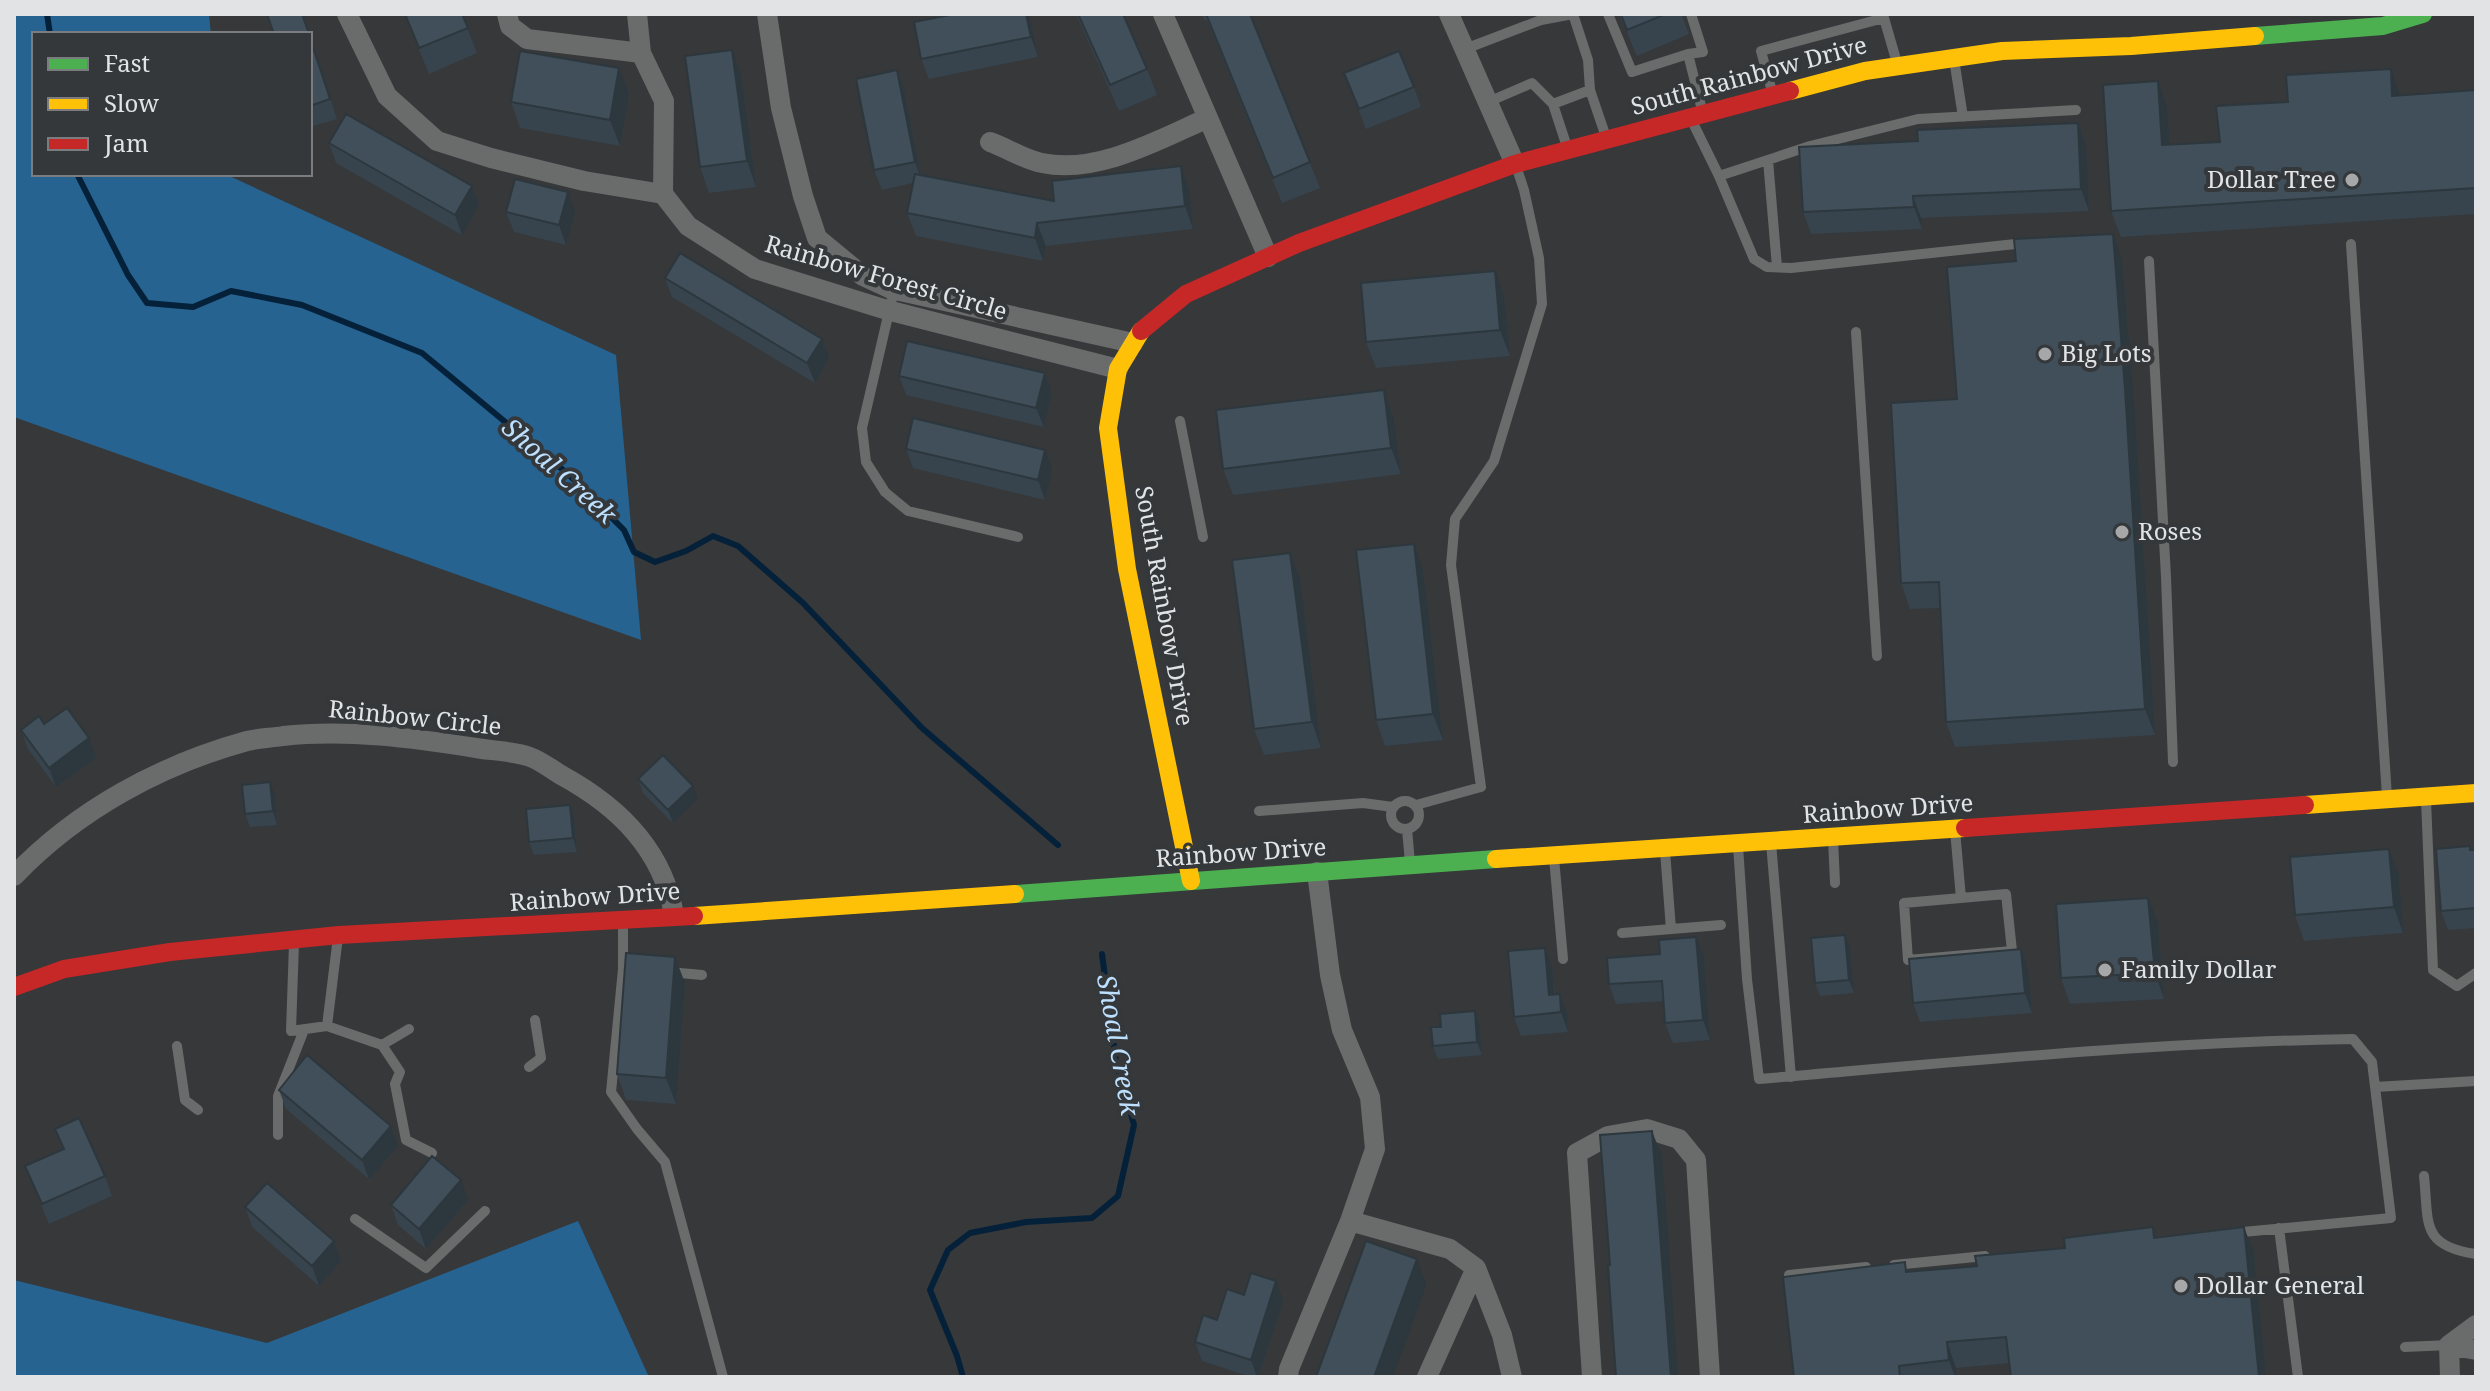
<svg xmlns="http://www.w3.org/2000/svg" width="2490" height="1391" font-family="'Noto Serif',serif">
	<rect width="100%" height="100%" fill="#36383a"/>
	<!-- forest -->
	<path fill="#266391" d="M14 14H209L211 34H34V174H225L616 355 641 640 14 417Z
		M578 1221 649 1377H14V1280L267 1343Z"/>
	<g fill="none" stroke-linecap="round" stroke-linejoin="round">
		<!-- stream -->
		<path stroke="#05213a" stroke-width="6" d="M47 14 50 34
			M77 174 128 275 147 303 193 307 231 291 302 305 422 353 568 474 624 530 634 552 655 562 686 551 713 536 738 546 803 603 922 728 1058 845
			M963 1377 957 1356 930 1290 948 1250 970 1233 1026 1222 1092 1218 1118 1196 1134 1125 1116 1062 1102 954"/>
		<!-- lane -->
		<path stroke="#6a6b6b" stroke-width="10" d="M1608 14 1632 72 1688 54 1703 52 1691 14
			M1465 49 1541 20 1573 14 1588 60 1590 90 1606 137
			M1688 54 1703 114
			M1954 59 1963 117
			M1773 95 1761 51 1884 18 1897 63
			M1488 102 1532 83 1553 104 1568 150
			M1553 104 1590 90
			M1691 119 1719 176 1754 259 1767 267 1791 268 2025 243
			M1768 160 1777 267
			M1719 176 1810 146 1918 119 2076 110
			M2351 244 2387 797
			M2149 261 2166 577 2173 762
			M894 290 862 428 866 462 885 492 908 511 1018 537
			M1856 332 1877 656
			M1180 421 1203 537
			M2426 800 2433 970 2457 986 2476 973
			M1391 815a14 14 0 1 1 28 0a14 14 0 1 1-28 0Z
			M1416 805 1481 787 1451 565 1455 519 1494 461 1542 304 1539 258 1524 190 1516 166
			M1259 811 1363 803 1393 807
			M1407 829 1410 863
			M1955 830 1961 898
			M1833 839 1835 883
			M1771 843 1791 1077
			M1738 846 1747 979 1759 1079C1957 1062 2155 1042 2353 1039L2372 1062 2391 1218 2232 1233
			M1665 851 1671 929
			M1554 858 1563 959
			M2006 894 2012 951 1908 960 1904 903Z
			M623 922V969L611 1092 637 1129 665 1162 723 1377
			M1622 933 1721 925
			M294 943 291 1031 327 1026 382 1045 409 1029
			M669 972 702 975
			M327 1026 338 937
			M382 1045 400 1072 395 1084 406 1140 432 1153
			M177 1046 185 1100 198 1110
			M529 1067 541 1058 535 1020
			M2375 1087 2476 1081
			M278 1135V1096L304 1030
			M2424 1176C2429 1223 2420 1246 2476 1254
			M355 1219 426 1268 485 1211
			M2279 1228 2298 1377
			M1894 1265 1985 1256
			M1789 1275 1866 1267
			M2405 1347 2449 1345"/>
		<!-- street -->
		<path stroke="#6a6b6b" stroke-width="20" d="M347 14 387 96 437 141 491 158 584 181 663 194
			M507 14 510 26 527 39 641 53
			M637 14 641 53 664 101 663 194
			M767 14 781 108 803 196 817 238 863 276 891 289 1133 343
			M1163 14 1268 257
			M1449 14 1515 164
			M990 142C1007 148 1025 160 1042 163 1097 175 1160 139 1208 118
			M663 194 688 226 755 269 887 310 1118 369
			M14 876C77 810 160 765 247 741 259 738 271 738 283 736 347 729 413 738 476 748 493 751 514 751 530 757 541 761 551 769 561 775 618 806 663 849 674 915
			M1350 1221 1450 1249 1476 1268 1502 1335 1512 1377
			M2449 1345 2476 1325
			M2449 1345 2450 1377
			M2449 1345 2476 1350
			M1288 1377 1289 1369 1350 1221 1375 1149 1370 1097 1342 1030 1330 975 1317 872
			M1427 1377 1476 1268
			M1592 1377 1577 1153 1608 1136 1647 1129 1679 1139 1696 1160 1710 1377"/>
		<!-- fast -->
		<path stroke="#4caf50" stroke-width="18" d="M2255 36 2383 26 2423 14
			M1015 894 1496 859"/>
		<!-- slow -->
		<path stroke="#ffc107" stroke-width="18" d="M1790 91 1865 71 2002 51 2131 46 2255 36
			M1141 331 1118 369 1108 428 1127 569 1191 881
			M2305 805 2476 793
			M1496 859 1965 828
			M694 916 1015 894"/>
		<!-- jam -->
		<path stroke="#c62828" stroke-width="18" d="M1141 331 1186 294 1299 243 1515 164 1790 91
			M1965 828 2305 805
			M14 987 64 969 170 952 339 935 694 916"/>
	</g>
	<!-- wall -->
	<path fill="#37444d" d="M404 14H462L477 53 429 74Z
		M1076 14H1123L1147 69 1157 95 1119 111Z
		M1202 14H1250L1320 188 1282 203 1207 20 1205 21Z
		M1619 14H1681L1689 34 1637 56Z
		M1030 20 1038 57 929 79 921 59Z
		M310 36 337 119 310 127Z
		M619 68 629 94 620 146 520 128 511 102Z
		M897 70 904 90 921 175 1054 201 1181 166 1189 189 1193 229 1046 246 1043 261 916 236 907 213 913 183 882 190 874 170Z
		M1344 73 1414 87 1421 107 1366 129Z
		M741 75 756 187 709 193 700 167Z
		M2476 90V214L2121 237 2111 211 2167 107 2170 145 2220 142 2400 96Z
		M2078 123 2086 145 2089 211 1921 218 1922 229 1811 234 1803 212 1918 141Z
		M329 143 472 186 479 205 462 235 336 163Z
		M575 211 566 245 514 232 506 212Z
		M2122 260 2135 415 2155 735 1955 747 1946 722 1940 608 1910 609 1901 583 1957 399Z
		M665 278 822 339 829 358 815 383 672 297Z
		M1504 297 1510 356 1376 368 1366 342Z
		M1045 373 1052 393 1044 427 906 395 899 376Z
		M1384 390 1393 416 1401 474 1233 495 1223 469Z
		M906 449 1052 469 1045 500 913 468Z
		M1290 553 1300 579 1321 748 1264 755 1254 729Z
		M1423 570 1443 740 1385 746 1376 720Z
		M44 724 96 758 56 787 28 749 21 730Z
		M638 779 698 799 673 823 643 793Z
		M275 796 277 825 250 827 245 814Z
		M570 805 574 818 577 852 534 855 529 842Z
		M2470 846 2471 850H2476V928L2448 930 2441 911Z
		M2389 849 2399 875 2403 933 2304 941 2295 915Z
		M2158 924 2164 999 2070 1004 2061 978Z
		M1845 935 1850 948 1854 993 1820 996 1815 983Z
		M2021 949 2028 969 2032 1013 1920 1022 1913 1003Z
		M1704 957 1710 1040 1673 1043 1665 1023 1664 1001 1616 1004 1609 984Z
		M1552 968 1555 994H1560L1567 1013 1568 1032 1521 1036 1514 1017Z
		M685 983 676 1104 626 1100 617 1074Z
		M1475 1011 1479 1024 1482 1055 1438 1059 1433 1046 1441 1027Z
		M279 1090 391 1126 398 1146 369 1179 286 1109Z
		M55 1129 105 1176 112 1196 49 1224 25 1166 63 1150Z
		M468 1200 426 1249 398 1225 391 1205Z
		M245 1207 334 1241 341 1261 319 1286 252 1227Z
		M2157 1237 2254 1253 2266 1377H2011L2010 1363 1956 1368 1957 1377H1794L1908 1272 1977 1266 2065 1248Z
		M1244 1295 1283 1301 1258 1377H1251L1202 1361 1195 1342Z"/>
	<!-- shaded-wall -->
	<path fill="#2d373e" d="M1026 14H1028L1030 20 1038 57 1031 37Z
		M732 50 741 75 756 187 747 161Z
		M619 68 629 94 620 146 610 120Z
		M2391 69 2400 95 2401 122 2392 96Z
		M897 70 904 90 922 182 915 162Z
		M2158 81 2167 107 2172 171 2162 145Z
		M2078 123 2086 145 2089 211 2081 189Z
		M1181 166 1189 189 1193 229 1185 206Z
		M472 186 479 205 462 235 455 215Z
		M568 192 575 211 566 245 559 225Z
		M1913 196 1921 218 1922 229 1914 207Z
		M1037 223 1046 246 1043 261 1035 238Z
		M2113 234 2122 260 2135 415 2155 735 2145 709Z
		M1495 271 1504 297 1510 356 1500 330Z
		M822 339 829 358 815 383 807 363Z
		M1045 373 1052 393 1044 427 1036 408Z
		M1384 390 1393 416 1401 474 1391 448Z
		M1045 450 1052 469 1045 500 1038 480Z
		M1414 544 1423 570 1443 740 1433 714Z
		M1290 553 1300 579 1321 748 1312 722Z
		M89 738 96 758 56 787 49 768Z
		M270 782 275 796 277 825 273 811Z
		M693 786 698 799 673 823 668 810Z
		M570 805 574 818 577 852 573 838Z
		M2389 849 2399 875 2403 933 2394 907Z
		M2148 898 2158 924 2164 999 2155 973Z
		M1845 935 1850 948 1854 993 1849 980Z
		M1696 937 1704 957 1710 1040 1703 1020Z
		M1545 948 1552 968 1556 1014 1549 995Z
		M2021 949 2028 969 2032 1013 2025 993Z
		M675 957 685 983 676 1104 666 1078Z
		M1560 994 1567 1013 1568 1032 1561 1012Z
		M1475 1011 1479 1024 1482 1055 1477 1042Z
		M391 1126 398 1146 369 1179 362 1160Z
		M1652 1131 1662 1157 1678 1377H1671Z
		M461 1180 468 1200 426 1249 419 1229Z
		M2244 1227 2254 1253 2266 1377H2259Z
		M334 1241 341 1261 319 1286 312 1266Z
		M1417 1259 1426 1285 1393 1377H1374Z
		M1276 1281 1283 1301 1258 1377H1257L1251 1360Z
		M1947 1342 1956 1368 1957 1377H1955L1949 1360Z"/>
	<!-- building -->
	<path fill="#404f59" stroke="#2d373e" stroke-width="2" d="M267 14H302L309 34H274Z
		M405 14H462L468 28 419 48Z
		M955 14H1026L1031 37 921 59 914 22Z
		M1078 14H1123L1147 69 1110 85Z
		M1206 14H1250L1310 162 1273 178Z
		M1621 14H1666L1627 30Z
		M310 38 330 99 310 106Z
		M732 50 747 161 700 167 685 56Z
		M520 51 619 68 610 120 511 102Z
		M1399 51 1414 87 1359 109 1344 73Z
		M2391 69 2392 96 2476 90V188L2111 211 2103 85 2158 81 2162 145 2220 142 2216 106 2288 102 2286 75Z
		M897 70 915 162 874 170 856 79Z
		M346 114 472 186 455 215 329 143Z
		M2078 123 2081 189 1913 196 1914 207 1803 212 1799 147 1918 141 1917 130Z
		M1181 166 1185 206 1037 223 1035 238 907 213 915 174 1054 201 1052 181Z
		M515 179 568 192 559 225 506 212Z
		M2113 234 2125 389 2145 709 1946 722 1939 582 1901 583 1891 403 1957 399 1947 267 2016 261 2014 239Z
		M680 253 822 339 807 363 665 278Z
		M1495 271 1500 330 1366 342 1361 283Z
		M907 341 1045 373 1036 408 899 376Z
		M1384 390 1391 448 1223 469 1216 410Z
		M913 418 1045 450 1038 480 906 449Z
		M1414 544 1433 714 1376 720 1356 550Z
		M1290 553 1312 722 1254 729 1232 560Z
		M67 708 89 738 49 768 21 730 39 716 44 724Z
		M663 755 693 786 668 810 638 779Z
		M270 782 273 811 245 814 242 785Z
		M570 805 573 838 529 842 526 809Z
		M2470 846V850H2476V908L2441 911 2436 849Z
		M2389 849 2394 907 2295 915 2290 857Z
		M2148 898 2155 973 2061 978 2056 904Z
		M1845 935 1849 980 1815 983 1811 938Z
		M1696 937 1703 1020 1665 1023 1662 981 1609 984 1607 958 1660 954 1659 940Z
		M1545 948 1549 995 1560 994 1561 1012 1514 1017 1508 951Z
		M2021 949 2025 993 1913 1003 1909 959Z
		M626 953 675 957 666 1078 617 1074Z
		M1475 1011 1477 1042 1433 1046 1431 1027H1441L1440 1014Z
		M307 1055 391 1126 362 1160 279 1090Z
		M79 1118 105 1176 42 1204 25 1166 64 1149 55 1129Z
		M1652 1131 1671 1377H1616L1608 1265H1610L1600 1135Z
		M432 1156 461 1180 419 1229 391 1205Z
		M267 1183 334 1241 312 1266 245 1207Z
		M2153 1227 2154 1238 2244 1227 2259 1377H2011L2006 1337 1947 1342 1949 1360 1899 1366 1900 1377H1794L1783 1277 1905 1262 1906 1272 1977 1266 1975 1256 2065 1248 2064 1238Z
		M1366 1241 1417 1259 1374 1377H1316Z
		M1251 1273 1276 1281 1251 1360 1195 1342 1203 1315 1217 1320 1227 1289 1244 1295Z"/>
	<!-- markers -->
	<g fill="#a5a7a9" stroke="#35383b" stroke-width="3">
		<circle cx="2352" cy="180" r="8"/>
		<circle cx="2045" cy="354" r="8"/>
		<circle cx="2122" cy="532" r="8"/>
		<circle cx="2105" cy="970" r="8"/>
		<circle cx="2181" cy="1286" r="8"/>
	</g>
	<g text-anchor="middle" stroke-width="8" stroke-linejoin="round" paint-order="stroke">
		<!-- street labels -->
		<g font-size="24" fill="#e1e3e5" stroke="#35383b">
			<text transform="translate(1749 76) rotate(-15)" y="8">South Rainbow Drive</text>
			<text transform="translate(886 278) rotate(16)" y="8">Rainbow Forest Circle</text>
			<text transform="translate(1164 606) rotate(80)" y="8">South Rainbow Drive</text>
			<text transform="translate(415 718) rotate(6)" y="8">Rainbow Circle</text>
			<text transform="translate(1888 809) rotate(-4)" y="8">Rainbow Drive</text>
			<text transform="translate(1241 853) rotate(-4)" y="8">Rainbow Drive</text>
			<text transform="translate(595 897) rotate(-4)" y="8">Rainbow Drive</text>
		</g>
		<!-- poi labels -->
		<g font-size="24" fill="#e1e3e5" stroke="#35383b" text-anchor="start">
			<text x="2336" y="188" text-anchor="end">Dollar Tree</text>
			<text x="2061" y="362">Big Lots</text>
			<text x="2138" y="540">Roses</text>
			<text x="2121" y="978">Family Dollar</text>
			<text x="2197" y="1294">Dollar General</text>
		</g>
		<!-- water labels -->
		<g font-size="26" font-style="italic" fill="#bee0ff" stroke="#35383b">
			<text transform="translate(559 471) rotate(42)" y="9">Shoal Creek</text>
			<text transform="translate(1118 1045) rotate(80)" y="9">Shoal Creek</text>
		</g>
	</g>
	<!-- border -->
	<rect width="2490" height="1391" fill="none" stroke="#e1e3e5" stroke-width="32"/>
	<!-- legend -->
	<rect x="32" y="32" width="280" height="144" fill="#35383b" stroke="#7a7c7f" stroke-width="2"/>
	<rect x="48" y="58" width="40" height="12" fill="#4caf50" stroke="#7a7c7f" stroke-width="2"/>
	<text x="104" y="72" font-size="24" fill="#e1e3e5">Fast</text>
	<rect x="48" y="98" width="40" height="12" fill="#ffc107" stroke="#7a7c7f" stroke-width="2"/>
	<text x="104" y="112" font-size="24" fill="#e1e3e5">Slow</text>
	<rect x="48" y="138" width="40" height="12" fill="#c62828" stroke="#7a7c7f" stroke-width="2"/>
	<text x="104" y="152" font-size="24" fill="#e1e3e5">Jam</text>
</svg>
